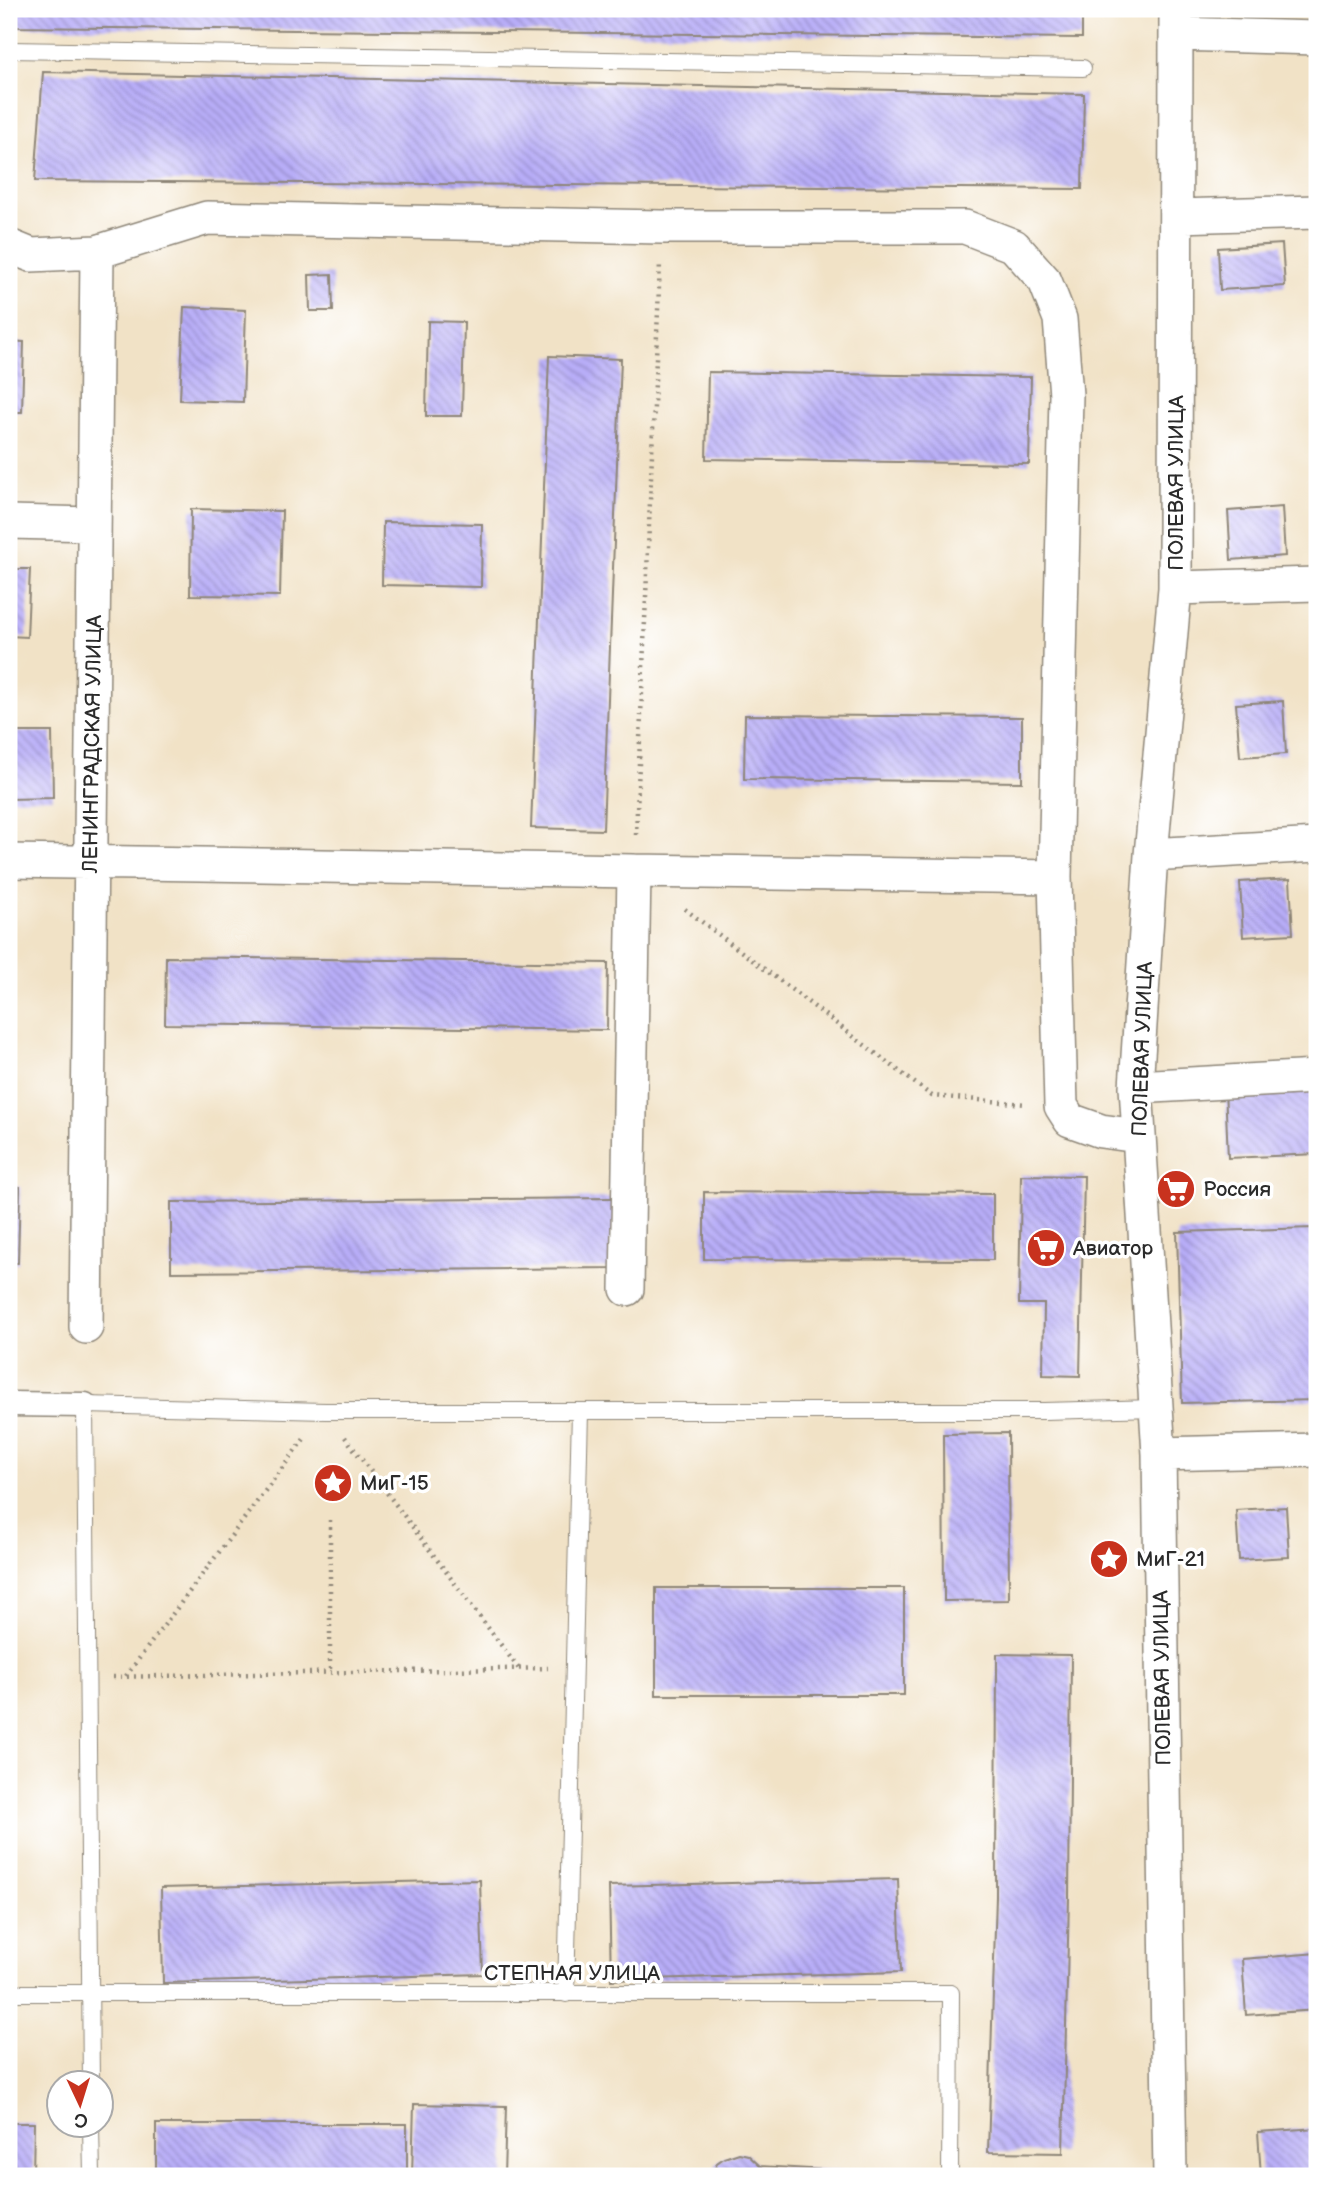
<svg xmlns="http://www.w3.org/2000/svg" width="1326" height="2185" font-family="'Balsamiq Sans',sans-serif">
	<defs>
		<pattern id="building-back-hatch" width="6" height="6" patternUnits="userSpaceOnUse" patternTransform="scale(1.75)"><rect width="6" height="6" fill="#b8adf8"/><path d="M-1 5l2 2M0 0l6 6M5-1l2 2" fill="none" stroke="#968dc9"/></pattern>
	</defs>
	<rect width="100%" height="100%" fill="#fff"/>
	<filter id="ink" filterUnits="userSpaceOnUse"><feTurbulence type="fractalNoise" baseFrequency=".0143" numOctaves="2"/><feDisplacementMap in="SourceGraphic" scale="14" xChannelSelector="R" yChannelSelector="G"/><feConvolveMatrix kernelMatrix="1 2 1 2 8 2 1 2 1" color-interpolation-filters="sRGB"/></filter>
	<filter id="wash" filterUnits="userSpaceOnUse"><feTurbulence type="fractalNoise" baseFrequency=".00686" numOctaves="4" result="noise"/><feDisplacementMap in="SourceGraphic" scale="28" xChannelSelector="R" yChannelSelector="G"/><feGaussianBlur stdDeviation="1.57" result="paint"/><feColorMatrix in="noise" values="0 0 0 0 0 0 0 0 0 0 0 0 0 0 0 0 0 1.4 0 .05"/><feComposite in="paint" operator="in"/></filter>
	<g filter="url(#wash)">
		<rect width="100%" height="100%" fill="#f1e2c6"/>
		<g id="blocks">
			<!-- building -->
			<path fill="url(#building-back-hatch)" d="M9 9H1082V38L9 27Z
				M43 72 1084 94 1082 189 35 181Z
				M1282 244 1285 286 1220 290 1218 248Z
				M332 274 333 311H310L309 275Z
				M184 307 246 310 243 402 180 400Z
				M428 321 464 322 462 416H426Z
				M9 341 24 342 22 412H9Z
				M549 356 621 359 603 830 531 828Z
				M708 372 1031 377 1029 464 706 459Z
				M1282 507 1285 556 1231 560 1228 511Z
				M191 509 282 511 280 596 190 595Z
				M383 522 482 524 481 587 382 585Z
				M9 569H30L27 637 9 636Z
				M1283 701 1286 754 1240 757 1236 704Z
				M745 715 1022 717V782L744 779Z
				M9 732H52L53 798 9 799Z
				M1290 879 1293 934 1243 937 1240 882Z
				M166 957 608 963 607 1030 165 1024Z
				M1317 1084V1154L1228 1158 1225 1088Z
				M1021 1175 1084 1176 1080 1376 1043 1375 1044 1304H1019Z
				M9 1186 20 1187 18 1263H9Z
				M704 1192 993 1194V1260L704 1259Z
				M615 1198 616 1268 171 1272V1202Z
				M1314 1228 1317 1400 1182 1403 1177 1232Z
				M1008 1433 1009 1600 944 1601 943 1434Z
				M1286 1507 1289 1557 1239 1560 1236 1510Z
				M656 1588H904V1695H656Z
				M997 1654 1071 1655 1069 1897 1063 2153 988 2152 996 1896Z
				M898 1879 901 1972 611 1980 609 1886Z
				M480 1880 483 1974 163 1983 161 1888Z
				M1317 1953V2010L1246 2015 1242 1959Z
				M414 2104 506 2106 504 2176H412Z
				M9 2123H34L33 2176H9Z
				M156 2124H407V2176H156Z
				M1317 2128V2176H1261L1258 2132Z
				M739 2153 748 2155 760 2166 842 2171V2176H712L717 2163 724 2158Z"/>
		</g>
	</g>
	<g filter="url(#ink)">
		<use href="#blocks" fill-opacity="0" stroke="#8e8678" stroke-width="2"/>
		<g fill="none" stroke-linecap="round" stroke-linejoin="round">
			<!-- service casing -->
			<g stroke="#8e8678" stroke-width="18">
				<path id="service" d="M9 50 1083 68
					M9 1993H951L950 2176
					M566 1994 580 1411
					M91 2084 85 1405 325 1411H1044L1155 1408
					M91 2126 92 2176"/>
			</g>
			<!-- pedestrian casing -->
			<g stroke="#8e8678" stroke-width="27">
				<path id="pedestrian" d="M9 1404 85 1405"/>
			</g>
			<!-- minor casing -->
			<g stroke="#8e8678" stroke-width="36">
				<path id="minor" d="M1177 34 1317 38
					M1177 216 1317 212
					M9 246 31 255 97 252 86 1327
					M97 252 207 218 661 227H965L1014 246 1045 281 1060 319 1066 395 1055 877 1061 1106 1070 1120 1101 1131 1138 1136
					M9 522 94 524
					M1175 588 1317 584
					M1151 855 1317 845
					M9 861 634 871
					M1136 1087 1317 1077
					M627 1289 634 871 1055 877
					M1159 1454 1317 1450
					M1170 2176 1159 1454 1136 1087 1151 855 1175 588 1176 9"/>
			</g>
			<!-- path -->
			<path stroke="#8e8678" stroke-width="4.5" stroke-dasharray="2 5" stroke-linecap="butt" d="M636 835 660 263
				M685 909 932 1096 1026 1104
				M345 1437 519 1669
				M330 1520V1672
				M126 1676 304 1439
				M113 1677 548 1668"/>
			<!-- service -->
			<use href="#service" stroke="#fff" stroke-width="16"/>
			<!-- pedestrian -->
			<use href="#pedestrian" stroke="#fff" stroke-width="24"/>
			<!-- minor -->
			<use href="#minor" stroke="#fff" stroke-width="33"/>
		</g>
	</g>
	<!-- icons -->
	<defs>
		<g id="supermarket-disc" transform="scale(2.0125)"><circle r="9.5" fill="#c8321e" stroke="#fff"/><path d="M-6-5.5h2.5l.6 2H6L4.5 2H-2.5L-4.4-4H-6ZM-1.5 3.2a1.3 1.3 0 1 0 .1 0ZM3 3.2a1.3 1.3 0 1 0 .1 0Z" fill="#fff"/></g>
		<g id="sight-disc" transform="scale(2.0125)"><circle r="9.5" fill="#c8321e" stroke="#fff"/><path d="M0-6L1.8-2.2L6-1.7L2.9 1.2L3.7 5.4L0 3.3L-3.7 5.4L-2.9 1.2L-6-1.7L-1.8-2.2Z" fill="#fff"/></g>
	</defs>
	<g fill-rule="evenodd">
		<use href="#supermarket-disc" x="1176" y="1189"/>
		<use href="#supermarket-disc" x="1046" y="1248"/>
		<use href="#sight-disc" x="333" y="1483"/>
		<use href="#sight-disc" x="1109" y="1559"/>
	</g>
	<g text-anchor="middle" stroke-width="7" stroke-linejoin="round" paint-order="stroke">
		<!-- street labels -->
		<g font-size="21" fill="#2b2b2b" stroke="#fff">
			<text transform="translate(1176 483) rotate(-90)" y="7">ПОЛЕВАЯ УЛИЦА</text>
			<text transform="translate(92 744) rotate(-89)" y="7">ЛЕНИНГРАДСКАЯ УЛИЦА</text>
			<text transform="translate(1142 1049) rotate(-88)" y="7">ПОЛЕВАЯ УЛИЦА</text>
			<text transform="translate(1162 1678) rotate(-91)" y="7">ПОЛЕВАЯ УЛИЦА</text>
			<text x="572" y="1980">СТЕПНАЯ УЛИЦА</text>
		</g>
		<!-- poi labels -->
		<g font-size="21" fill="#2b2b2b" stroke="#fff" text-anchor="start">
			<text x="1203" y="1196">Россия</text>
			<text x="1073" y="1255">Авиатор</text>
			<text x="360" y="1490">МиГ-15</text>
			<text x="1136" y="1566">МиГ-21</text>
		</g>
	</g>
	<!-- margin -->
	<rect width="1326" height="2185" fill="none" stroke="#fff" stroke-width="35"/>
	<!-- north arrow -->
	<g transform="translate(80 2104) rotate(176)"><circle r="33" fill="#ffffff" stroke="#aaaaaa" stroke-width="2"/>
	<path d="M0-5L12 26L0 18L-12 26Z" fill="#c8321e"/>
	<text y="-10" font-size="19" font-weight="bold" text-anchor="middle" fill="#2b2b2b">С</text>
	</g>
</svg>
